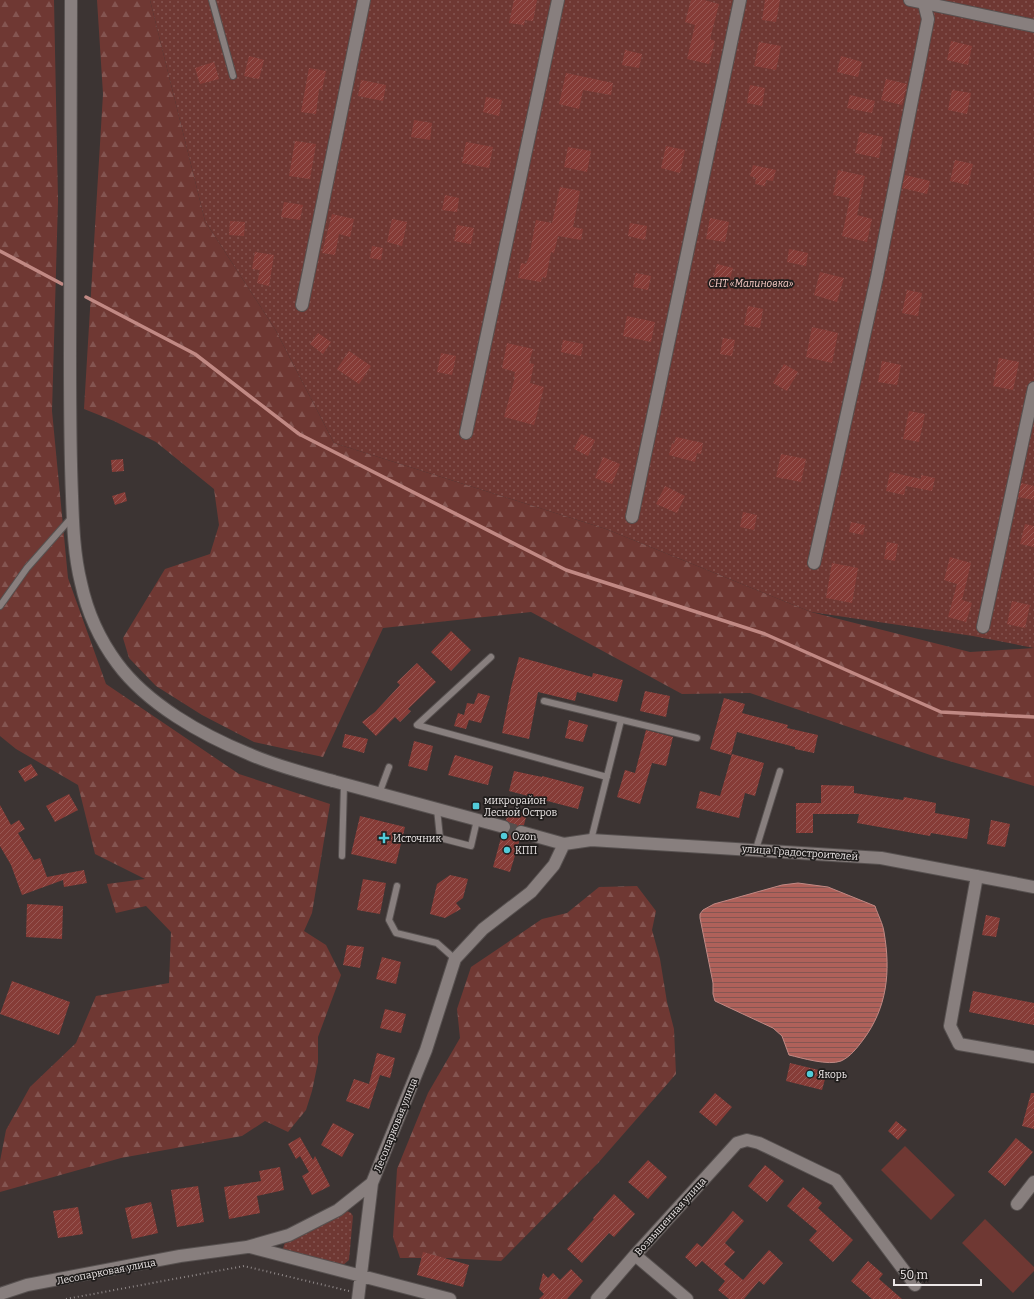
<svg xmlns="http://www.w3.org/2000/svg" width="1034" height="1299" font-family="Bitter,serif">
	<defs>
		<pattern id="green-dots" width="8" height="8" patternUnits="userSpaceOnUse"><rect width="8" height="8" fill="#6f3833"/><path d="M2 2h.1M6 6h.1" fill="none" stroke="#845551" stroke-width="1.8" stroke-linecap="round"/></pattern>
		<pattern id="forest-firs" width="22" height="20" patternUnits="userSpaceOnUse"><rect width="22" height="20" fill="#6f3833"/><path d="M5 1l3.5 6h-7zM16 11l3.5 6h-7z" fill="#845551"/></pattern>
		<pattern id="water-rules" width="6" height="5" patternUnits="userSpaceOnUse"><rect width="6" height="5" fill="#af615a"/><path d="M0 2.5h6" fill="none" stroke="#855652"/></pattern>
		<pattern id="building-hatch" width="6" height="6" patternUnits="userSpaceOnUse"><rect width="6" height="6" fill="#863c37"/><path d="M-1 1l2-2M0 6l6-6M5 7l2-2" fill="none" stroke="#975854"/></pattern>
	</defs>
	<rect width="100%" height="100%" fill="#3c3433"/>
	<!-- green -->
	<path fill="url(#green-dots)" d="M150 0H1034V648L973 636 811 612 606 529 334 443 275 329 205 221Z
		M347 1211 351 1213 353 1216 349 1260 342 1266 285 1252 283 1249 284 1245 286 1241C300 1233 317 1230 331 1220 337 1217 341 1212 347 1211Z"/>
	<!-- forest -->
	<path fill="url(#forest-firs)" d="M0 0H54L58 201 52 411 68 578 106 684 239 774 330 804 312 913 304 931 326 945 341 975 318 1037V1062L312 1091 306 1110 288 1132 265 1121 242 1136 121 1158 0 1192V1161L6 1130 30 1087 76 1043 96 996 169 983 171 932 146 906 116 913 107 884 145 879 95 854 78 785 16 749 0 736Z
		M97 0H150L205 221 275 329 334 443 606 529 811 612 970 652 1034 648V786L939 758 750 693 682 694 531 612 383 628 323 757 254 742 202 715 156 686 129 658 123 638 165 569 210 554 219 525 214 489 156 442 114 421 84 409 103 94Z
		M637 886 656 911 652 930 660 959 667 1002 674 1029 676 1074 599 1162 501 1261 447 1258H400L393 1237 397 1169 428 1093 460 1038 457 1009 471 967 542 919 567 913 599 887Z"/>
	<!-- pitch -->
	<path fill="#6f3833" d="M905 1146 955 1195 931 1220 881 1170Z
		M985 1219 1034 1267V1271L1013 1293 962 1243Z"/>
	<!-- water -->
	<path fill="url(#water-rules)" stroke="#c18984" d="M798 883 828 887 875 906C878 915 883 924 884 932 891 972 887 1008 863 1040 857 1048 850 1057 841 1061 828 1066 802 1058 789 1055L782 1036 773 1028 715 1001 713 994V983L700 918V914L703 910 714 904 782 885Z"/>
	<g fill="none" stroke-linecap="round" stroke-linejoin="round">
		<!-- stream -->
		<path stroke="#c18984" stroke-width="3.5" d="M0 251 62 284
			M86 297 195 354 299 434 566 570 765 634 941 712 1034 717"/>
	</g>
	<!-- building -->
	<path fill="url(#building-hatch)" d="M514 0H537L533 21 525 20 524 25 509 23Z
		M691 0H704L719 4 710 39 715 41 709 64 687 59 695 25 685 22Z
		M765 0H780L776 22 762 20Z
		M951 41 972 46 968 65 947 60Z
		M759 42 781 46 776 70 754 66Z
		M625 50 642 54 639 68 622 65Z
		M249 56 264 60 259 79 244 76Z
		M841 56 862 62 858 77 837 72Z
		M214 62 219 79 200 84 195 68Z
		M309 68 326 71 322 90 319 89 316 114 301 112Z
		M566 73 613 83 611 95 583 90 579 109 559 104Z
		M886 79 907 84 902 105 881 100Z
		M361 80 386 85 383 101 358 96Z
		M750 85 765 88 762 106 747 103Z
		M952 90 971 93 967 114 948 110Z
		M850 95 875 101 872 113 847 108Z
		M486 97 502 100 499 116 483 112Z
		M414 120 432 123 430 140 411 137Z
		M860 132 883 137 879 158 855 153Z
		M295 141 316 144 310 179 289 176Z
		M466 142 493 147 489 168 462 163Z
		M666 146 685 150 680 173 661 168Z
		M568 147 591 151 587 172 564 167Z
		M955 160 973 164 968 185 950 181Z
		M753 165 776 170 773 181 766 180 765 186 755 184 756 178 750 176Z
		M838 170 865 176 857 215 872 219 867 242 842 236 850 198 833 195Z
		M905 175 930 181 927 194 902 188Z
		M560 187 580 191 573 227 583 229 581 240 558 236 554 253 551 252 546 278 542 277 541 282 518 278 521 263 526 264 529 257 536 220 552 223Z
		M445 195 459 198 457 212 442 210Z
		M284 202 303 205 300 220 281 217Z
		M332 214 354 219 350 237 339 234 335 255 322 253Z
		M710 218 729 222 725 242 706 239Z
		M392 219 407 222 402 246 387 242Z
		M230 221 245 222 244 236 229 235Z
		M630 223 647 226 645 240 628 236Z
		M457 225 474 228 471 244 454 241Z
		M372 246 383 248 381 260 370 258Z
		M789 249 808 253 806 266 787 262Z
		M255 252 274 255 269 286 257 283 260 270 252 269Z
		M717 264 733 268 728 286 712 282Z
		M820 272 844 278 837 302 814 295Z
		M636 273 651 276 648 290 633 287Z
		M907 290 922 293 918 316 902 313Z
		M748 306 763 309 760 328 744 325Z
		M627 316 655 322 651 342 623 336Z
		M812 327 838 333 832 363 806 357Z
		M318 333 331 342 323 354 310 344Z
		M723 338 735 340 732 356 720 354Z
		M563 340 583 344 581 356 561 352Z
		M507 343 533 349 529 363 534 364 530 383 544 387 534 425 504 417 515 377H514L515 372 502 368Z
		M349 351 371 366 359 384 337 369Z
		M441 353 456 356 452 375 437 372Z
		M999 358 1019 362 1013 390 993 386Z
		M882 361 901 365 897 385 878 382Z
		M784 364 798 372 787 391 773 383Z
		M909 411 925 414 919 442 903 439Z
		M581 434 595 440 588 456 574 449Z
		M676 437 703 443 701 454 697 453 695 462 669 455 672 443 674 444Z
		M781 454 806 459 801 482 776 477Z
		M603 457 620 464 612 484 595 478Z
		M123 459 124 471 112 472 111 460Z
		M890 472 921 479V475L935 478 932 491 906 486 904 495 886 491Z
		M1021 483 1034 486V500L1018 497Z
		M665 486 685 496 677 513 656 504Z
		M125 492 127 501 115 505 112 496Z
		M743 512 757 515 754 530 740 527Z
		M851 522 865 525 863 535 849 532Z
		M1025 524 1034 526V547L1020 544Z
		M887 542 898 544 895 561 884 559Z
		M950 557 971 563 962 600 972 603 966 622 948 617 957 584 944 580Z
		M832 563 858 568 852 603 826 598Z
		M1012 601 1030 605 1025 628 1007 624Z
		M451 631 471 650 451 671 431 652Z
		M519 657 592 677 593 673 623 680 617 702 577 692 575 701 538 692 529 739 502 733 511 688Z
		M417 663 436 682 408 709 411 711 400 722 395 717 376 736 362 722 375 712 400 685 397 682Z
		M645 691 670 696 666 717 640 711Z
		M478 693 490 696 481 723 469 720 466 729 454 726 458 713 464 715 467 703 474 704Z
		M724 698 745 704 742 713 788 725 787 728 818 735 814 753 795 749V747L737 732 731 755 710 749Z
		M569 720 588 725 583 742 565 738Z
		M646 730 673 737 666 766 652 763 640 804 617 797 625 770 635 773Z
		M345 734 368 739 364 753 342 747Z
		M414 741 433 746 427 771 408 766Z
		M732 754 764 763 755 796 745 793 739 818 696 808 700 791 720 796Z
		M455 755 493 766 488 785 448 775Z
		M31 764 38 775 25 782 18 771Z
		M514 771 542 777V776L584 787 578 809 509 791Z
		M821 785 854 786V793L903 800 904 797 936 803 935 813 970 819 967 839 931 833 930 836 857 823 859 814H813V833H796V803H821Z
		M69 794 78 810 55 822 46 806Z
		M0 805 11 825 19 820 25 829 18 833 34 860 40 858 47 877 84 870 87 883 64 887 63 880 22 895 11 865 0 846Z
		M509 809 527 813 524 825H519L514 830 515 837 520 839 510 872 493 867 502 834H506L511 829V825L506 820Z
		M360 816 405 827 396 864 351 854Z
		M991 820 1010 824 1005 847 987 844Z
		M450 875 468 879 463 898 456 903 461 909 445 918 430 914 437 884Z
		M363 879 386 883 380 914 357 910Z
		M27 904 63 906 62 939 26 937Z
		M986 915 1000 918 996 937 982 935Z
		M347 945 364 947 360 968 343 965Z
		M382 957 401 962 396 984 376 979Z
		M12 981 70 1002 59 1035 0 1014Z
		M973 991 1034 1003V1025L969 1012Z
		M385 1009 406 1014 401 1033 380 1028Z
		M377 1053 395 1058 390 1078 380 1075 369 1109 346 1101 354 1079 369 1084Z
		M790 1063 827 1072 822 1090 786 1081Z
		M715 1093 732 1107 716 1126 699 1112Z
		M1031 1093H1034V1129L1022 1126Z
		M896 1121 907 1130 898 1140 888 1131Z
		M333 1123 354 1134 342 1157 321 1145Z
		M300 1137 313 1160 315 1156 330 1186 312 1195 302 1176 309 1172 300 1156 296 1159 288 1144Z
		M1016 1138 1033 1152 1005 1186 988 1172Z
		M648 1160 667 1177 648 1199 628 1182Z
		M765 1165 784 1181 767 1202 748 1186Z
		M280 1167 284 1190 257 1196 260 1213 229 1219 224 1187 261 1181 259 1171Z
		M198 1186 204 1222 177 1227 171 1190Z
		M803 1187 822 1203 818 1208 853 1240 833 1262 809 1240 817 1231 787 1206Z
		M614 1194 635 1214 614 1237 609 1233 582 1263 567 1249 594 1219 593 1218Z
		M151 1202 158 1233 132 1239 125 1208Z
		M78 1207 83 1234 58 1238 53 1211Z
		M733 1211 744 1221 725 1243 735 1252 724 1264 743 1280 769 1250 783 1263 764 1285 759 1281 744 1299H729L718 1290 725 1281 702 1261 696 1267 685 1257 697 1243 702 1247Z
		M423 1252 469 1265 463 1287 417 1275Z
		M868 1261 883 1274 879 1279 902 1299H872L851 1281Z
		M571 1269 583 1281 567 1299H539L544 1294 539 1289 543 1273 548 1278 553 1273 560 1280Z"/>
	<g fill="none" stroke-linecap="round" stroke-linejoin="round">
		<!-- minor-tunnel -->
		<path stroke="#564f4e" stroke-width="12" stroke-dasharray="12 6" stroke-linecap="butt" d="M504 827 521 832"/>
		<!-- service casing -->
		<g stroke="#575150" stroke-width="8">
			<path id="service" d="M212 0 233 76
				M0 606 27 568 72 517
				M491 657 417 725 607 777
				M544 701 697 738
				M379 794 389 767
				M437 809 440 838 471 846 477 820
				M591 840 621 720
				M756 849 780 771
				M342 856 344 784
				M397 886 389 920 396 933 437 943 455 959"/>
		</g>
		<!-- minor casing -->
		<g stroke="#575150" stroke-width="14">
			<path id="minor" d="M910 0 1034 26
				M302 305 364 0
				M466 433 558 0
				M632 517 740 0
				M814 563 877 277 928 19 924 3 925 0
				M983 627 1034 388
				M333 781 504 827
				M521 832 564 844 591 840 881 858 1034 887
				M977 876 950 1026 959 1044 1034 1057
				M1017 1204 1034 1182
				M250 1247 450 1299
				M635 1255 687 1299
				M0 1294 27 1285 180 1256 247 1247 289 1235 338 1210 372 1183 426 1050 455 959 483 929 531 892 554 865 564 844
				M358 1299 372 1183
				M597 1299 635 1255 737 1143 747 1140 759 1143 836 1180 915 1285"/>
		</g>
		<!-- tertiary casing -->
		<g stroke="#575150" stroke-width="14">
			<path id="tertiary" d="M71 0C70 119 70 238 70 357 70 403 70 449 72 496 73 525 74 555 81 583 87 611 100 640 117 663 147 704 202 735 249 754 276 766 304 773 333 781"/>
		</g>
		<!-- path -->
		<path stroke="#908989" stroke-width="2" stroke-dasharray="1 3" stroke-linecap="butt" d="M66 1299 244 1266 349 1291"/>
		<!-- service -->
		<use href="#service" stroke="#887f7e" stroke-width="6"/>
		<!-- minor -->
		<use href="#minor" stroke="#887f7e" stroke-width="12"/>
		<!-- tertiary -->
		<use href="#tertiary" stroke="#887f7e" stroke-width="12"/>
	</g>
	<!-- markers -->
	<g fill="#52cbd9" stroke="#201d1c" stroke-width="1.5">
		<rect x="472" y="802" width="8" height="8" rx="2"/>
		<circle cx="504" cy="836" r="4"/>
		<path d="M382 832h4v4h4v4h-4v4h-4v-4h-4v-4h4z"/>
		<circle cx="507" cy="850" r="4"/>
		<circle cx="810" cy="1074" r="4"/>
	</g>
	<g text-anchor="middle" stroke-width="3.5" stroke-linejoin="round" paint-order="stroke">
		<!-- park labels -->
		<g font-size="10" font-style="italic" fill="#fccec9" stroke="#201d1c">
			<text x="751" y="287">СНТ «Малиновка»</text>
		</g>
		<!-- poi labels -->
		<g font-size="10" fill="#ece7e7" stroke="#201d1c" text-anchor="start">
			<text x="484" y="804">микрорайон<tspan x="484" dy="12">Лесной Остров</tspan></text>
			<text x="512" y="840">Ozon</text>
			<text x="393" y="842">Источник</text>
			<text x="515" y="854">КПП</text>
			<text x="818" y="1078">Якорь</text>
		</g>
		<!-- street labels -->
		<g font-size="10" fill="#ece7e7" stroke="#201d1c">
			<text transform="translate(800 852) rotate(4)" y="4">улица Градостроителей</text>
			<text transform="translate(395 1125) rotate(-68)" y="4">Лесопарковая улица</text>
			<text transform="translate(670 1216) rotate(-48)" y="4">Возвышенная улица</text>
			<text transform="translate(106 1271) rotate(-11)" y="4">Лесопарковая улица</text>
		</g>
	</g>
	<!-- scale -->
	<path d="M894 1279v6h87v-6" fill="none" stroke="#ece7e7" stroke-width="2"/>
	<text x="900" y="1279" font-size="12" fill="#ece7e7" stroke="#201d1c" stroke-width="3" paint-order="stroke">50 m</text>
</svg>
